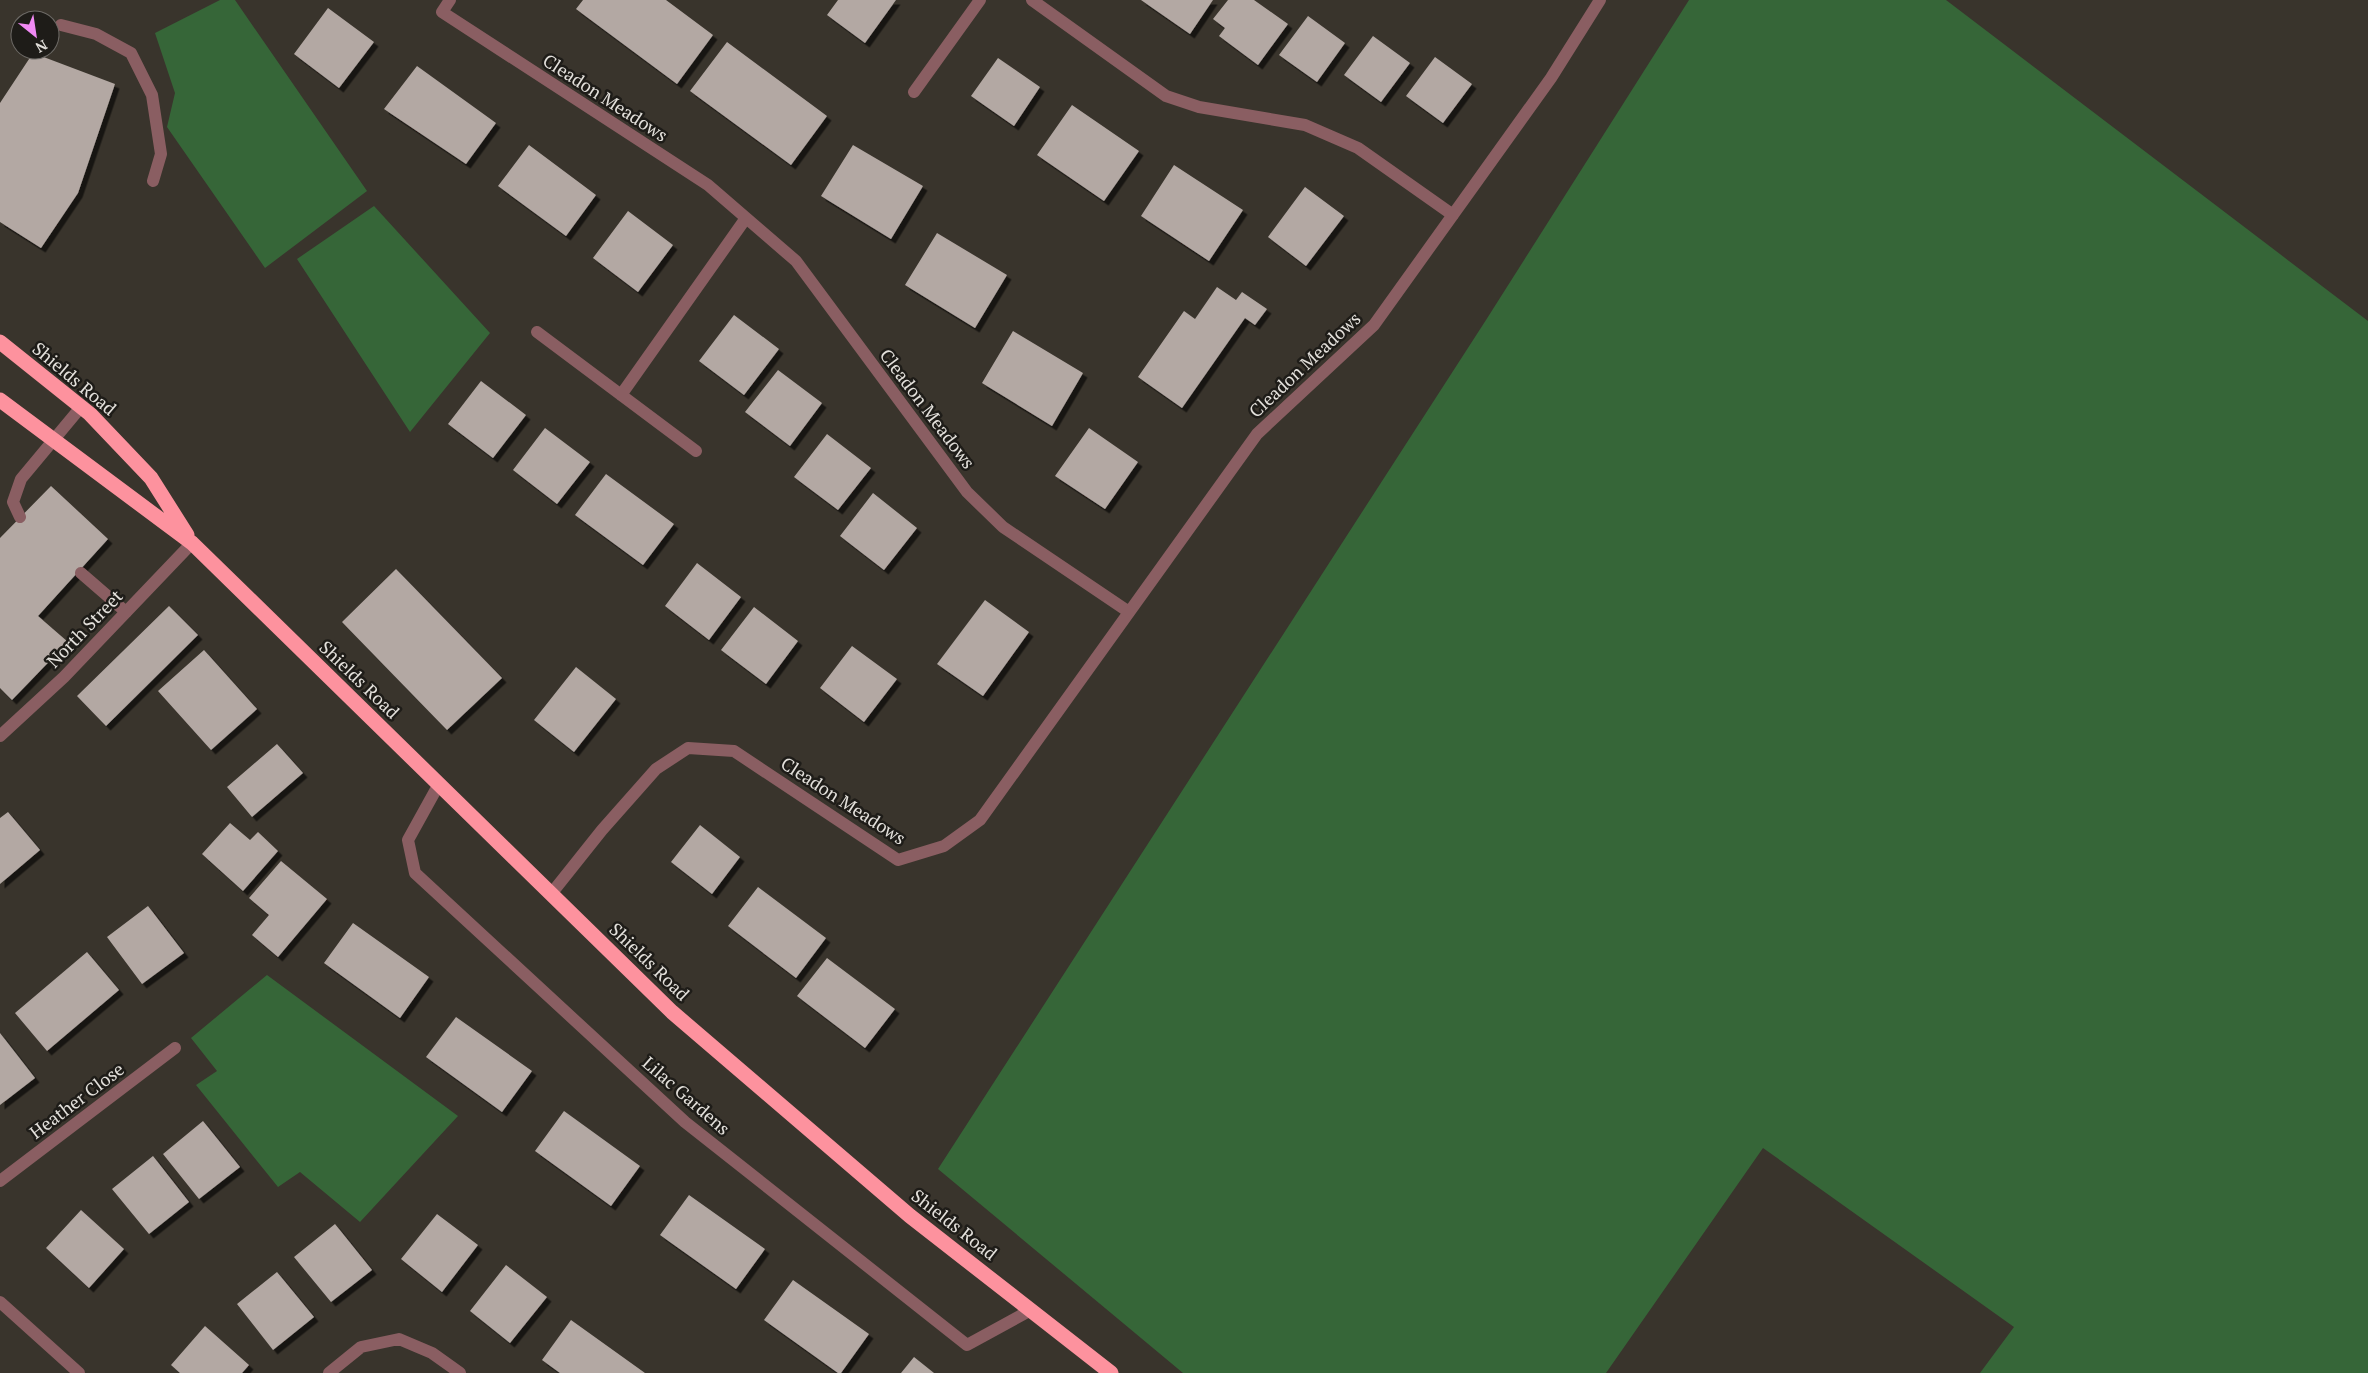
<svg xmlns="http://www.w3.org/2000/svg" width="2368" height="1373" font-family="'PT Serif',serif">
	<defs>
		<filter id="shadow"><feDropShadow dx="4.5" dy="4.5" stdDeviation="0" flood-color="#0009"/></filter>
	</defs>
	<rect width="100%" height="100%" fill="#39342c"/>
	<!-- green -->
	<path fill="#366638" d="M220 0H235L367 191 265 268 167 127 175 93 155 33Z
		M1689 0H1946L2368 321V1373H1980L2014 1327 1763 1148 1606 1373H1183L938 1169 1486 320Z
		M374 206 490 333 410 432 297 259Z
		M267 975 458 1116 360 1222 300 1172 278 1187 196 1085 217 1071 191 1038Z"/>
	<!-- building -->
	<path fill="#b3a8a3" filter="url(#shadow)" d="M583 0H666L713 35 677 84 576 9Z
		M838 0H896L865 43 827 15Z
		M1141 0H1213L1190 34Z
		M1228 0H1254L1288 24 1258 65 1219 36 1225 28 1213 19Z
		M328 8 374 42 339 88 294 54Z
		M1308 16 1345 43 1317 82 1279 55Z
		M1373 36 1410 63 1381 102 1344 75Z
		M727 42 827 116 791 165 690 91Z
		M33 53 115 84 78 193 41 248 0 222V103Z
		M1435 57 1472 84 1443 123 1406 96Z
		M998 58 1040 87 1014 126 971 96Z
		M417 66 496 123 466 164 384 109Z
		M1072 105 1139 151 1104 201 1037 155Z
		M529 145 596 195 566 236 498 186Z
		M853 145 923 186 891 239 821 196Z
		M1174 165 1243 210 1209 261 1141 216Z
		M1305 187 1344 216 1306 266 1268 237Z
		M628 211 673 245 638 292 593 258Z
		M937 233 1007 275 975 328 905 285Z
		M1217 287 1236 300 1242 292 1267 309 1255 325 1245 318 1182 408 1138 377 1184 311 1195 319Z
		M734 315 779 349 744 395 699 361Z
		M1013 331 1083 373 1052 426 982 383Z
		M778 370 822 403 790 446 745 412Z
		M481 381 526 415 493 458 448 424Z
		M545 428 590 462 557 504 513 470Z
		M1089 428 1138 462 1105 509 1055 476Z
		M827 434 871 468 838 510 794 477Z
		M606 474 674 524 643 565 575 515Z
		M51 486 108 539 38 616 68 642 12 700 0 688V538Z
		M873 493 917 528 884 570 840 536Z
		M697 563 741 597 709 640 665 606Z
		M396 569 502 678 447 730 342 622Z
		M985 600 1029 632 983 696 937 664Z
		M169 606 198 635 106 726 77 696Z
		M754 607 798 641 766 684 721 650Z
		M852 646 897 679 864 722 820 688Z
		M204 650 257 709 211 750 158 691Z
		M576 667 616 699 574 752 534 720Z
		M277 744 303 773 252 817 227 787Z
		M8 812 40 850 0 884V818Z
		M230 823 250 840 258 832 278 851 243 891 202 854Z
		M700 825 740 857 712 894 671 862Z
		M281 861 327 899 278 957 252 935 269 915 249 898Z
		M758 887 826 938 796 978 728 926Z
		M148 906 184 953 142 984 107 937Z
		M353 923 429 977 400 1018 324 963Z
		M87 952 119 990 47 1051 15 1013Z
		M827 958 895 1009 865 1048 797 996Z
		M456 1017 532 1071 502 1112 426 1057Z
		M0 1033 35 1078 0 1105Z
		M564 1111 640 1166 611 1206 535 1151Z
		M203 1121 240 1167 199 1199 163 1154Z
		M153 1156 189 1202 149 1234 112 1189Z
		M689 1195 765 1249 736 1289 660 1235Z
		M81 1210 124 1249 89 1288 46 1248Z
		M437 1214 478 1245 442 1292 401 1259Z
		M335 1224 372 1270 331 1302 294 1257Z
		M506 1265 547 1297 510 1343 470 1311Z
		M277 1272 314 1317 273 1350 237 1304Z
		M793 1280 869 1334 841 1373H838L764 1320Z
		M571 1320 645 1373H560L542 1360Z
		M205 1326 249 1365 242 1373H180L171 1365Z
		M914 1357 934 1373H901Z"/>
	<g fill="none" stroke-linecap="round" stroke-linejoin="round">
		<!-- lane -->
		<path stroke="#8a5e62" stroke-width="12" d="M61 25 96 34 131 53 152 95 161 154 153 181
			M20 517 13 502 21 479 81 407
			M81 573 126 612"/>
		<!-- street -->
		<path stroke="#8a5e62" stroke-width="12" d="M450 0 442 12 708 185 796 261 967 492 1003 527 1129 612
			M1032 0 1166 96 1199 107 1305 125 1358 148 1453 215
			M914 92 980 0
			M537 332 696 451
			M621 395 746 218
			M0 736 64 677 192 543
			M439 784 408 840 415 873 685 1122 967 1345 1031 1310
			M551 894 602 830 656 769 688 748 734 751 898 860 944 846 980 820 1257 434 1374 325 1551 78 1600 0
			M0 1181 175 1048
			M0 1302 79 1373
			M329 1373 361 1347 399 1339 432 1353 460 1373"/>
		<!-- highway -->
		<path stroke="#fd929e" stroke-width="15" d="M0 342 90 414 151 478 187 535
			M0 400 192 543 672 1012 910 1216 1111 1373"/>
	</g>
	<g text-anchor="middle" stroke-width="5" stroke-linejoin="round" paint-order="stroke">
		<!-- street labels -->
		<g font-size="18" fill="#e3e0db" stroke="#1e1c18">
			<text transform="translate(605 98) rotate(33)" y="6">Cleadon Meadows</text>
			<text transform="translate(1305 365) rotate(-43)" y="6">Cleadon Meadows</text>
			<text transform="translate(74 379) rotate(40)" y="6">Shields Road</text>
			<text transform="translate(927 409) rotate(53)" y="6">Cleadon Meadows</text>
			<text transform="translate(85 629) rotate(-46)" y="6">North Street</text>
			<text transform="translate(359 680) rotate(44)" y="6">Shields Road</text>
			<text transform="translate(843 801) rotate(33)" y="6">Cleadon Meadows</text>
			<text transform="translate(649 962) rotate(44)" y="6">Shields Road</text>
			<text transform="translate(686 1096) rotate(41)" y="6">Lilac Gardens</text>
			<text transform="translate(77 1101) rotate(-37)" y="6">Heather Close</text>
			<text transform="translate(954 1225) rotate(38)" y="6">Shields Road</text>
		</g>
	</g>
	<!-- north arrow -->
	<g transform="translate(35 35) rotate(150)"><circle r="24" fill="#1e1c18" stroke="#6d6a66"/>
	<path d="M0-4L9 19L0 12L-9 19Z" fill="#f18af4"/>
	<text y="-8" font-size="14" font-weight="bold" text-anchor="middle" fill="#e3e0db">N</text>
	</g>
</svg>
